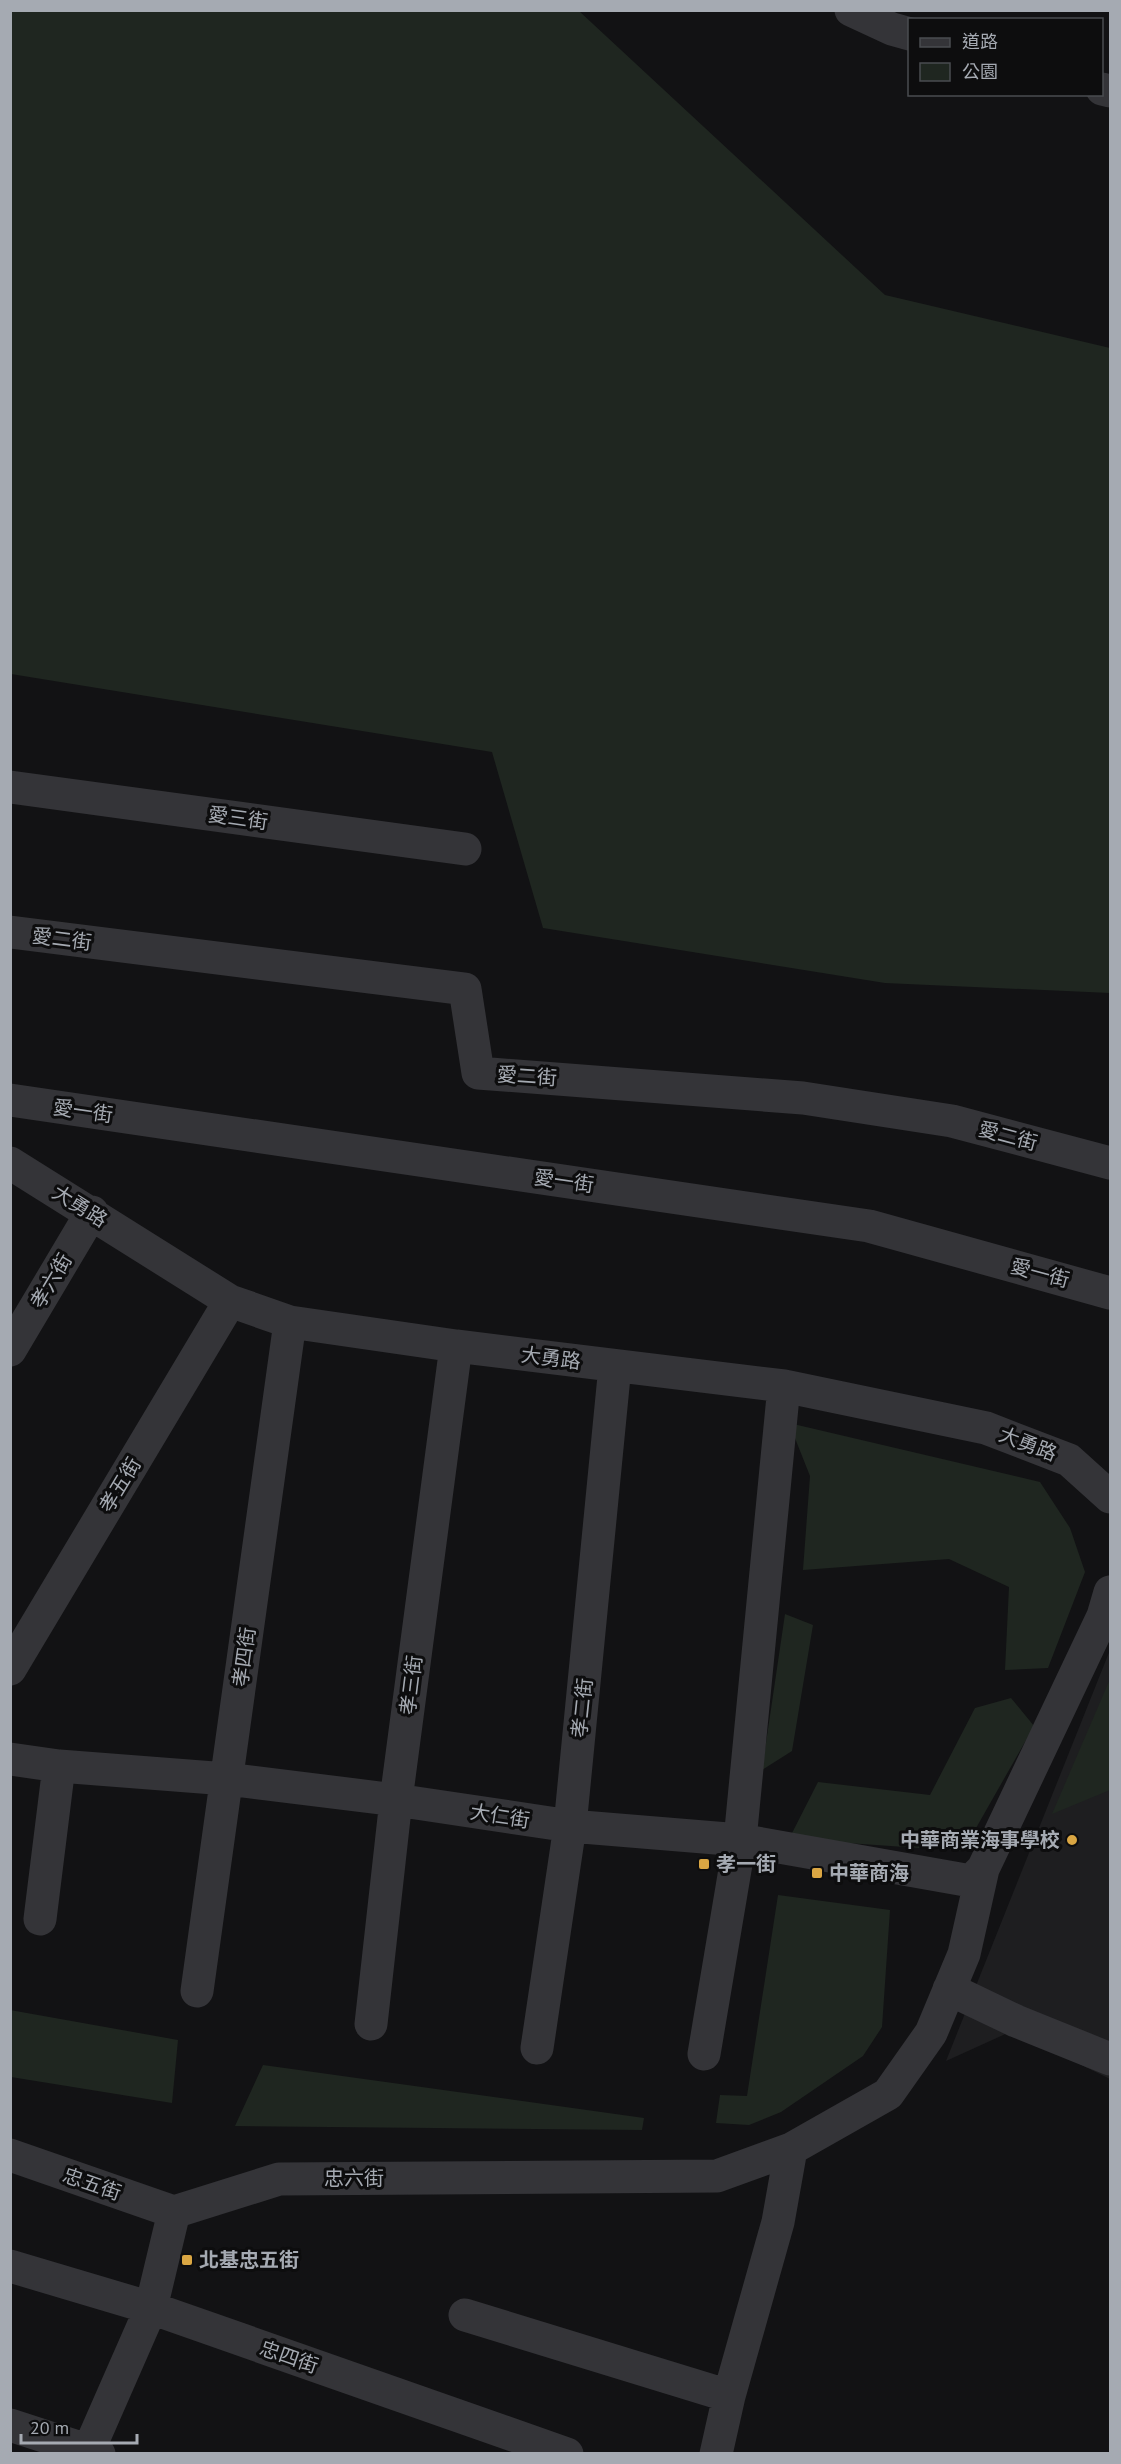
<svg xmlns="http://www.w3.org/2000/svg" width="1121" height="2464" font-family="'PT Sans','Noto Sans TC',sans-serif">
	<rect width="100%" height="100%" fill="#121214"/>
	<!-- built -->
	<path fill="#1e1e20" d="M1110 1650V2079L1012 2031 946 2061Z"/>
	<!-- green -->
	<path fill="#1f2620" d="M10 11H579L885 295 1110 348V993L885 983 543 928 492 752 11 674Z
		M789 1423 1040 1482 1070 1528 1085 1572 1048 1668 1005 1670 1009 1587 949 1559 803 1570 810 1476Z
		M785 1614 813 1625 792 1751 762 1770Z
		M1110 1679V1790L1052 1814Z
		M1011 1698 1034 1726 963 1851 789 1839 818 1782 930 1795 975 1708Z
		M778 1895 890 1910 882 2027 863 2056 781 2112 749 2125 716 2123 720 2095 747 2096Z
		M10 2010 178 2040 172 2103 11 2077Z
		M263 2065 644 2118 642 2130 235 2126Z"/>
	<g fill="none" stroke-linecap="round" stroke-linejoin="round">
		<!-- minor -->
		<path stroke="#343438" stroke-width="33" d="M851 10 892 29 910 34
			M1102 89 1110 91
			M10 787 465 849
			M10 932 465 989 478 1073 803 1098 952 1121 1110 1163
			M10 1100 869 1226 1110 1293
			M10 1163 230 1301 290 1322 456 1346 784 1386 986 1428 1069 1460 1110 1497
			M10 1350 92 1212
			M10 1669 230 1301
			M10 1759 59 1766 227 1779 396 1800 570 1826 740 1840 971 1881 983 1869
			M40 1919 59 1766
			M949 1989 1016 2021 1110 2059
			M197 1991 290 1322
			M371 2024 396 1800 456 1346
			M537 2048 570 1826 615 1366
			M704 2054 740 1840 784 1386
			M10 2155 174 2212
			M10 2266 151 2308 567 2454
			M465 2315 729 2396
			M10 2425 99 2454
			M87 2454 151 2308 174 2212 279 2179 717 2176 791 2149 888 2094 931 2033 964 1954 983 1869 1103 1616 1110 1592
			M716 2454 729 2396 778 2222 791 2149"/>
	</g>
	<!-- markers -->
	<g fill="#daa643" stroke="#0d0d0e" stroke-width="2">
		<circle cx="1072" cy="1840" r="6"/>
		<rect x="698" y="1858" width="12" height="12" rx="3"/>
		<rect x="811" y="1867" width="12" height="12" rx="3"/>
		<rect x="181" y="2254" width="12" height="12" rx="3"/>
	</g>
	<g text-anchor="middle" stroke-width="6" stroke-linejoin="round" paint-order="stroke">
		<!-- street labels -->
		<g font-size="20" fill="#a5aab2" stroke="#0d0d0e">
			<text transform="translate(238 818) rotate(8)" y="7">愛三街</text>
			<text transform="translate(62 939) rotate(7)" y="7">愛二街</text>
			<text transform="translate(527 1076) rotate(4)" y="7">愛二街</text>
			<text transform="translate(83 1111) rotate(8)" y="7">愛一街</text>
			<text transform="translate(1008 1136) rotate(15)" y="7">愛二街</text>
			<text transform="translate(564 1181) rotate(8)" y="7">愛一街</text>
			<text transform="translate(80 1206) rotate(32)" y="7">大勇路</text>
			<text transform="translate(1040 1273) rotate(15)" y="7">愛一街</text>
			<text transform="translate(51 1281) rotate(-59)" y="7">孝六街</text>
			<text transform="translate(551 1358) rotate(7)" y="7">大勇路</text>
			<text transform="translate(1028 1444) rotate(21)" y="7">大勇路</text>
			<text transform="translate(120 1485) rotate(-59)" y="7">孝五街</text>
			<text transform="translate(244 1657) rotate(-82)" y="7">孝四街</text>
			<text transform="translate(411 1685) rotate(-83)" y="7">孝三街</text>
			<text transform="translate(582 1708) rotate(-84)" y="7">孝二街</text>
			<text transform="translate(500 1816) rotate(9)" y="7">大仁街</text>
			<text x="354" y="2185">忠六街</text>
			<text transform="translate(92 2184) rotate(19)" y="7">忠五街</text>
			<text transform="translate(289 2357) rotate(19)" y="7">忠四街</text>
		</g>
		<!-- poi labels -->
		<g font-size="20" font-weight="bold" fill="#a5aab2" stroke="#0d0d0e" text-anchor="start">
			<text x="1060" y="1847" text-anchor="end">中華商業海事學校</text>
			<text x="716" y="1871">孝一街</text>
			<text x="829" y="1880">中華商海</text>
			<text x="199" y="2267">北基忠五街</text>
		</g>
	</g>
	<!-- border -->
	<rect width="1121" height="2464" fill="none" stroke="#a5aab2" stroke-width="24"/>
	<!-- legend -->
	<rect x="908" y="18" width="195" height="78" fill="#0d0d0e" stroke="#4a4c50" stroke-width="1.5"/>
	<rect x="920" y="38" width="30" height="9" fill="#343438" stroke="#4a4c50" stroke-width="1.5"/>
	<text x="962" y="48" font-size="18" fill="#a5aab2">道路</text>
	<rect x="920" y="63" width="30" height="18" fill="#1f2620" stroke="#4a4c50" stroke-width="1.5"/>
	<text x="962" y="78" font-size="18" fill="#a5aab2">公園</text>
	<!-- scale -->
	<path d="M21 2434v9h116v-9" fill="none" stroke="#a5aab2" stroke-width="3"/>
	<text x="30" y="2434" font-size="18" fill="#a5aab2" stroke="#0d0d0e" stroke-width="4.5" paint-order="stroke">20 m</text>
</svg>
